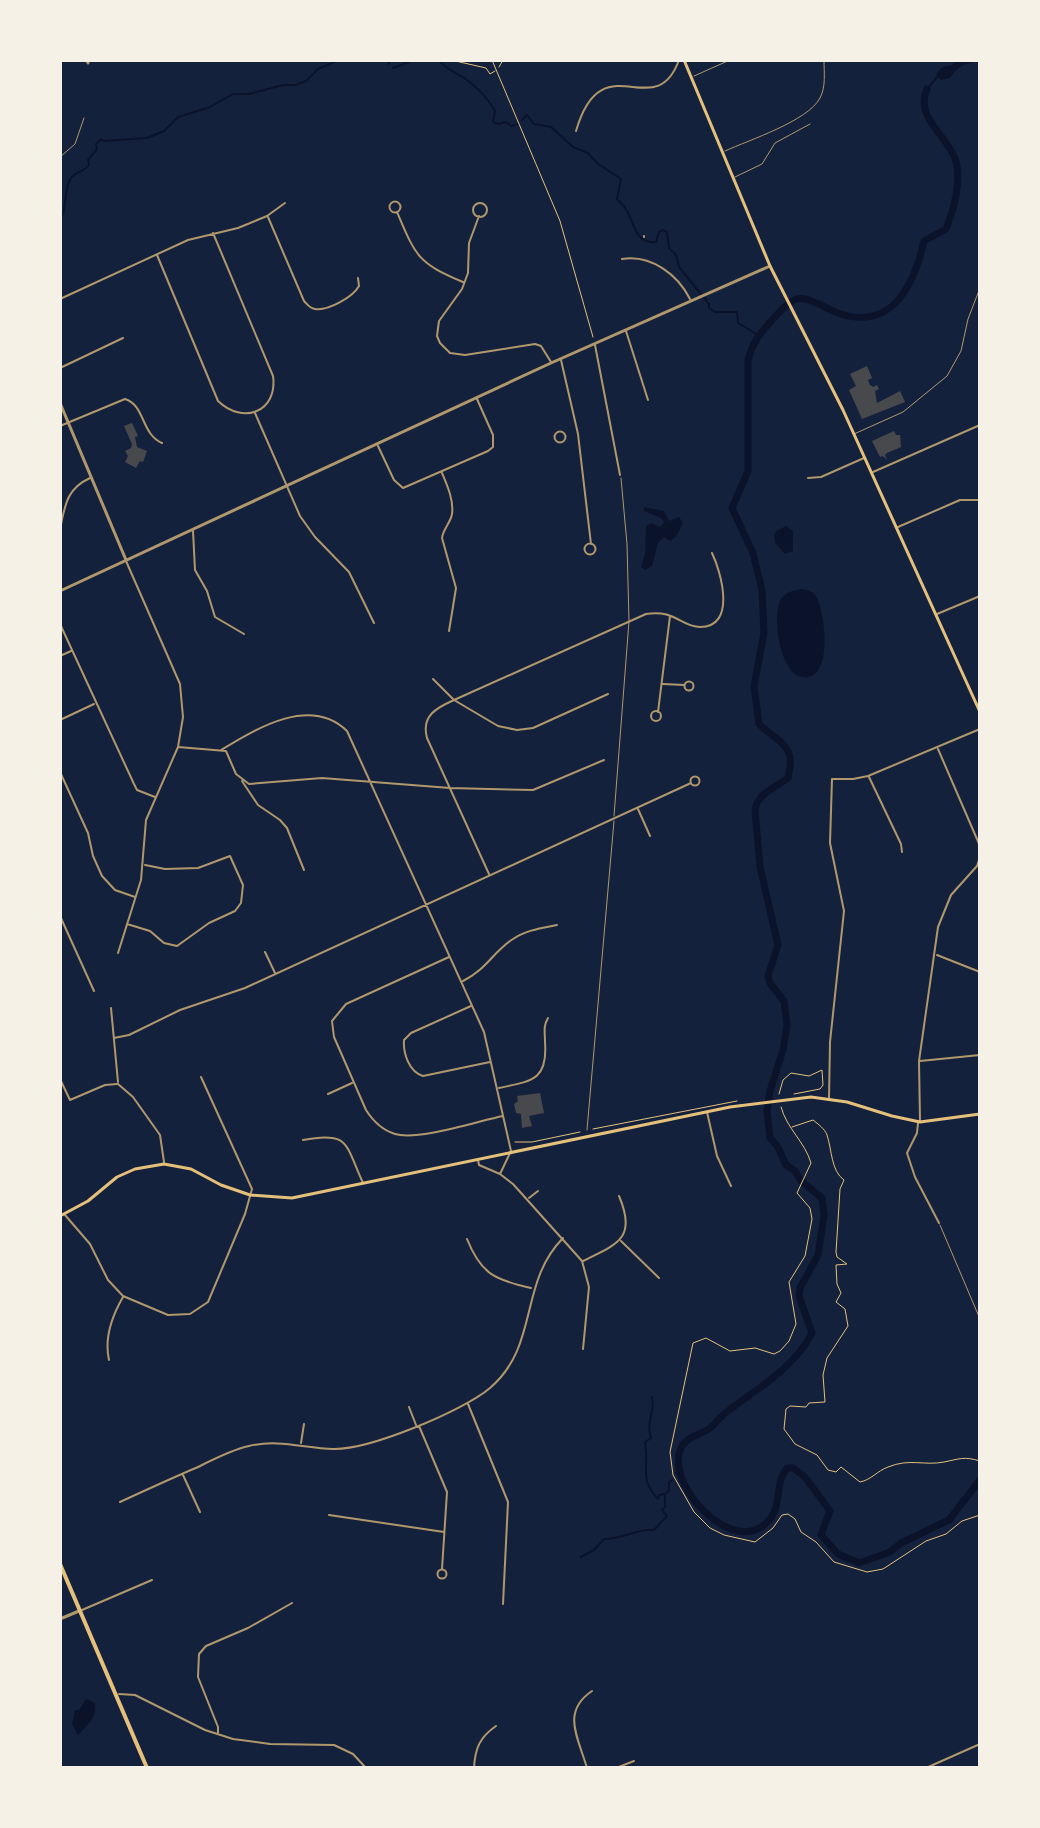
<svg xmlns="http://www.w3.org/2000/svg" width="1040" height="1828" font-family="'Zilla Slab',serif">
	<rect width="100%" height="100%" fill="#14213d"/>
	<!-- water -->
	<path fill="#0b132b" d="M956 60 980 61C966 63 957 66 950 78L941 80 936 74 942 67 952 65Z
		M644 507 664 511 669 521 679 517 683 523 676 537 670 541 664 537 658 543 652 566 645 570 641 567 645 554 646 527 651 523 660 527 664 522 661 518 644 511Z
		M786 526 793 531V551L785 554 775 543 774 536 776 531Z
		M802 589C809 590 814 592 817 598 825 615 832 671 809 677 780 684 771 616 781 599 785 592 795 590 802 589Z
		M86 1699 95 1703C97 1718 88 1725 78 1735L72 1724 75 1710H79Z"/>
	<g fill="none" stroke-linecap="round" stroke-linejoin="round">
		<!-- stream -->
		<path stroke="#0b132b" stroke-width="2" d="M388 60 389 64
			M439 60C446 70 458 73 467 80 478 88 488 99 495 111L493 122 499 124 506 122 511 126 518 124
			M393 68 414 60
			M927 89 939 75
			M522 120 527 115 534 124 551 127 573 147 588 153 597 163 621 179 617 199C620 203 624 205 626 209 635 223 634 244 656 242L659 232 663 230 667 232 669 248 676 255 679 267 709 304V308L715 312H737L738 323 758 335
			M60 217 63 214C66 203 65 183 73 176 79 170 84 172 89 165L88 160 97 149 96 144 101 139 104 141 147 138 164 131 178 117 210 107 233 94H249L283 85H296L306 81 318 69 339 60
			M652 1397C656 1413 645 1420 651 1438L645 1442C650 1467 638 1478 658 1499L659 1495 664 1494
			M676 1473 682 1474
			M581 1557 594 1550 604 1539C621 1540 638 1528 654 1530L667 1516 662 1510 665 1507V1495L669 1490V1482L672 1480"/>
		<!-- river -->
		<path stroke="#0b132b" stroke-width="7" d="M927 89C914 118 948 135 956 161 961 180 955 206 948 224L946 229 924 241C914 286 891 332 838 313 827 309 808 296 797 299 787 302 780 312 773 319 760 333 752 343 748 361V471L732 508 753 553 762 590 764 633 754 686 759 724C780 744 797 745 788 778 776 787 757 794 755 810L760 867 778 945 768 976 770 983 784 1001 787 1025 783 1050 770 1091 767 1111 770 1138 778 1147 786 1165 795 1171 801 1181 822 1198 824 1215 818 1255 800 1288 799 1296 812 1333C795 1367 757 1389 728 1411 721 1416 716 1423 710 1428 701 1435 686 1436 681 1448 665 1482 726 1550 761 1527 786 1511 772 1486 787 1468H793L805 1477 830 1511 821 1535 838 1554 859 1563 890 1552 901 1543 949 1520 980 1480"/>
	</g>
	<!-- building -->
	<path fill="#48494c" d="M867 366 872 378 868 380 870 385 873 387 877 385 879 389 875 391 877 403 900 391 905 402 862 419 849 390 856 386 850 374Z
		M132 423 138 436 135 437 137 447 147 451 143 462 140 461 136 468 125 462 128 456 125 451 131 448 132 444 124 426Z
		M894 431 896 435H900L901 447 887 453 885 455 887 460 883 456 880 457 872 441Z
		M540 1093 544 1113 529 1116 532 1126 522 1128 521 1114 516 1113 514 1104 518 1101 517 1096Z"/>
	<g fill="none" stroke-linecap="round" stroke-linejoin="round">
		<!-- path -->
		<path stroke="#e5c07b" stroke-width="1" d="M451 60 486 68 490 74 495 71
			M492 60 560 221 593 337
			M499 67 503 60
			M779 1094 783 1080 791 1073 809 1076 822 1070 823 1085 820 1089 794 1094
			M781 1107C787 1129 805 1142 811 1163L797 1193 810 1208 812 1219 805 1256 789 1282 796 1324 789 1341 780 1351 774 1354 755 1348 730 1351 706 1338 693 1343 670 1452 673 1475 694 1512 710 1528 724 1535 755 1542 773 1528 782 1515 788 1514 795 1519 801 1532 816 1542 834 1562 867 1572 883 1569 926 1541 946 1534 962 1521 980 1515
			M792 1127 813 1120C818 1124 825 1129 827 1135 832 1150 831 1171 844 1180L840 1189 836 1252 837 1257 847 1264 836 1265 837 1284 841 1293 836 1302 845 1309 848 1326 827 1358 823 1375 825 1402 809 1403 806 1407 790 1406 786 1409 784 1429 795 1444 817 1455 828 1470 836 1472 841 1467 860 1482C871 1480 877 1471 888 1467 910 1458 924 1466 944 1462 959 1459 964 1456 980 1461
			M593 1129 737 1101
			M515 1142H532L580 1132"/>
		<!-- service -->
		<path stroke="#b1986c" stroke-width="1" d="M694 76 730 60
			M725 151C749 140 808 121 820 98 826 87 824 73 824 60
			M60 157 75 144 84 118
			M735 177 762 164 775 143 810 124
			M854 434 903 412 947 376 961 351 968 319 980 288
			M614 816 629 621 627 544 621 478
			M587 1130 614 821
			M940 1225 980 1319"/>
		<!-- minor -->
		<path stroke="#b1986c" stroke-width="2" d="M576 131C602 41 655 126 679 60
			M389.5 207a5.5 5.5 0 1 1 11 0a5.5 5.5 0 1 1-11 0Z
			M473 210a7 7 0 1 1 14 0a7 7 0 1 1-14 0Z
			M397 212C416 257 418 263 463 282
			M479 216 469 243 468 273 462 289 439 321 437 336 440 343 450 353 465 355 535 344 541 346 551 362
			M268 217 304 301C308 305 309 308 315 309 328 311 353 297 359 286L358 278
			M644 237V236
			M157 255 218 401C243 425 278 412 273 376L213 233
			M622 259C651 254 678 275 690 299
			M60 299 188 240 238 228 267 216 285 203
			M626 331 648 400
			M595 345 620 475
			M561 360 578 434 591 544
			M60 368 123 338
			M255 413 300 516 315 537 349 572 374 623
			M60 426 125 399C145 405 141 434 162 443
			M554.5 437a5.5 5.5 0 1 1 11 0a5.5 5.5 0 1 1-11 0Z
			M378 446 394 480 403 488 488 451 493 447V435L477 399
			M873 472 980 425
			M442 473C447 485 454 500 452 514 451 522 443 529 442 538L456 588 449 631
			M808 478 821 477 864 458
			M898 527 960 500H980
			M60 529C65 506 66 489 90 478
			M193 531 195 570 207 591 215 617 244 634
			M584.5 549a5.5 5.5 0 1 1 11 0a5.5 5.5 0 1 1-11 0Z
			M937 614 980 596
			M60 624 134 784 137 790 155 797
			M60 656 71 651
			M433 679 454 700 498 726 517 730 533 728 608 694
			M684.5 686a4.5 4.5 0 1 1 9 0a4.5 4.5 0 1 1-9 0Z
			M663 684 684 685
			M651 716a5 5 0 1 1 10 0a5 5 0 1 1-10 0Z
			M658 712 670 616
			M60 720 94 704
			M178 747 226 751 236 774 249 784 322 778 450 788 533 790 604 760
			M938 749 980 846
			M221 750C256 729 310 695 347 731L484 1032 511 1151 500 1174
			M60 772 88 833 93 856 102 876 115 890 135 897
			M690.5 781a4.5 4.5 0 1 1 9 0a4.5 4.5 0 1 1-9 0Z
			M869 777 901 844 902 852
			M242 781 258 805 280 820 287 828 304 870
			M638 809 650 836
			M489 874 427 738C421 716 436 708 454 700L646 614C675 609 681 627 700 627 737 627 721 572 712 553
			M60 916 94 991
			M127 924 150 931 164 943 177 946 209 923 235 911 241 903 243 885 230 856 198 868 165 869 145 865
			M265 952 275 973
			M118 953 141 880 146 820 178 747 183 717 180 684 126 561
			M937 955 980 972
			M449 957 346 1004 332 1021 334 1037 366 1110C373 1121 382 1130 395 1134 418 1141 478 1121 503 1116
			M463 981C486 970 493 952 513 939 526 930 542 928 557 925
			M471 1006 411 1033 404 1040C403 1053 409 1072 423 1076L490 1062
			M111 1008 118 1082
			M114 1038 129 1035 180 1010 245 988 691 783
			M920 1061 980 1055
			M60 1079 70 1100 105 1085 117 1084
			M118 1084 133 1097 160 1135 164 1162
			M499 1088C531 1081 548 1081 545 1042 545 1033 543 1026 548 1018
			M328 1094 352 1083
			M829 1098 830 1042 844 911 830 843 832 779H853L868 776 980 729
			M707 1112 717 1156 731 1186
			M920 1121 919 1061 938 927 951 895 977 866 980 857
			M918 1123 917 1133 907 1153 915 1177 939 1223
			M303 1140C350 1131 345 1144 363 1183
			M478 1160 479 1165 500 1174 513 1184 582 1261 589 1287 583 1349
			M529 1198 538 1191
			M65 1215 90 1244 108 1280 123 1296 168 1315 190 1314 208 1302 245 1214 252 1189 201 1077
			M467 1239C481 1274 495 1280 531 1288
			M621 1241 659 1278
			M583 1261C618 1244 637 1238 619 1196
			M109 1360C104 1338 112 1316 123 1297
			M468 1404 508 1502 503 1604
			M409 1407 416 1425
			M419 1426 447 1492 442 1569
			M301 1443 304 1424
			M183 1475 200 1512
			M120 1502C146 1490 172 1478 198 1467 214 1459 231 1450 249 1446 278 1439 304 1448 333 1449 369 1450 463 1411 490 1388 540 1345 518 1284 563 1238
			M329 1515 444 1532
			M437.5 1574a4.5 4.5 0 1 1 9 0a4.5 4.5 0 1 1-9 0Z
			M82 1610 152 1580
			M119 1694 135 1695 205 1730 233 1739 270 1744 334 1745 353 1754 366 1768
			M218 1733V1727L198 1677 199 1654 206 1646 248 1628 292 1603
			M474 1768C475 1748 480 1737 496 1726
			M587 1768C578 1737 561 1712 592 1691
			M616 1768 634 1761
			M926 1768 980 1744"/>
		<!-- tertiary -->
		<path stroke="#b1986c" stroke-width="3" d="M87 60 88 63
			M60 403 126 560
			M60 591 551 363 770 266
			M60 1619 79 1611"/>
		<!-- secondary -->
		<path stroke="#e5c07b" stroke-width="3" d="M684 60 770 266 843 410 980 712
			M60 1216 88 1201 117 1177 135 1169 164 1164 191 1169 221 1185 250 1195 292 1198 730 1107 811 1097 847 1102 892 1116 920 1122 980 1114"/>
		<!-- primary -->
		<path stroke="#e5c07b" stroke-width="4" d="M60 1564 147 1768"/>
	</g>
	<!-- border -->
	<rect width="1040" height="1828" fill="none" stroke="#f6f1e7" stroke-width="124"/>
</svg>
